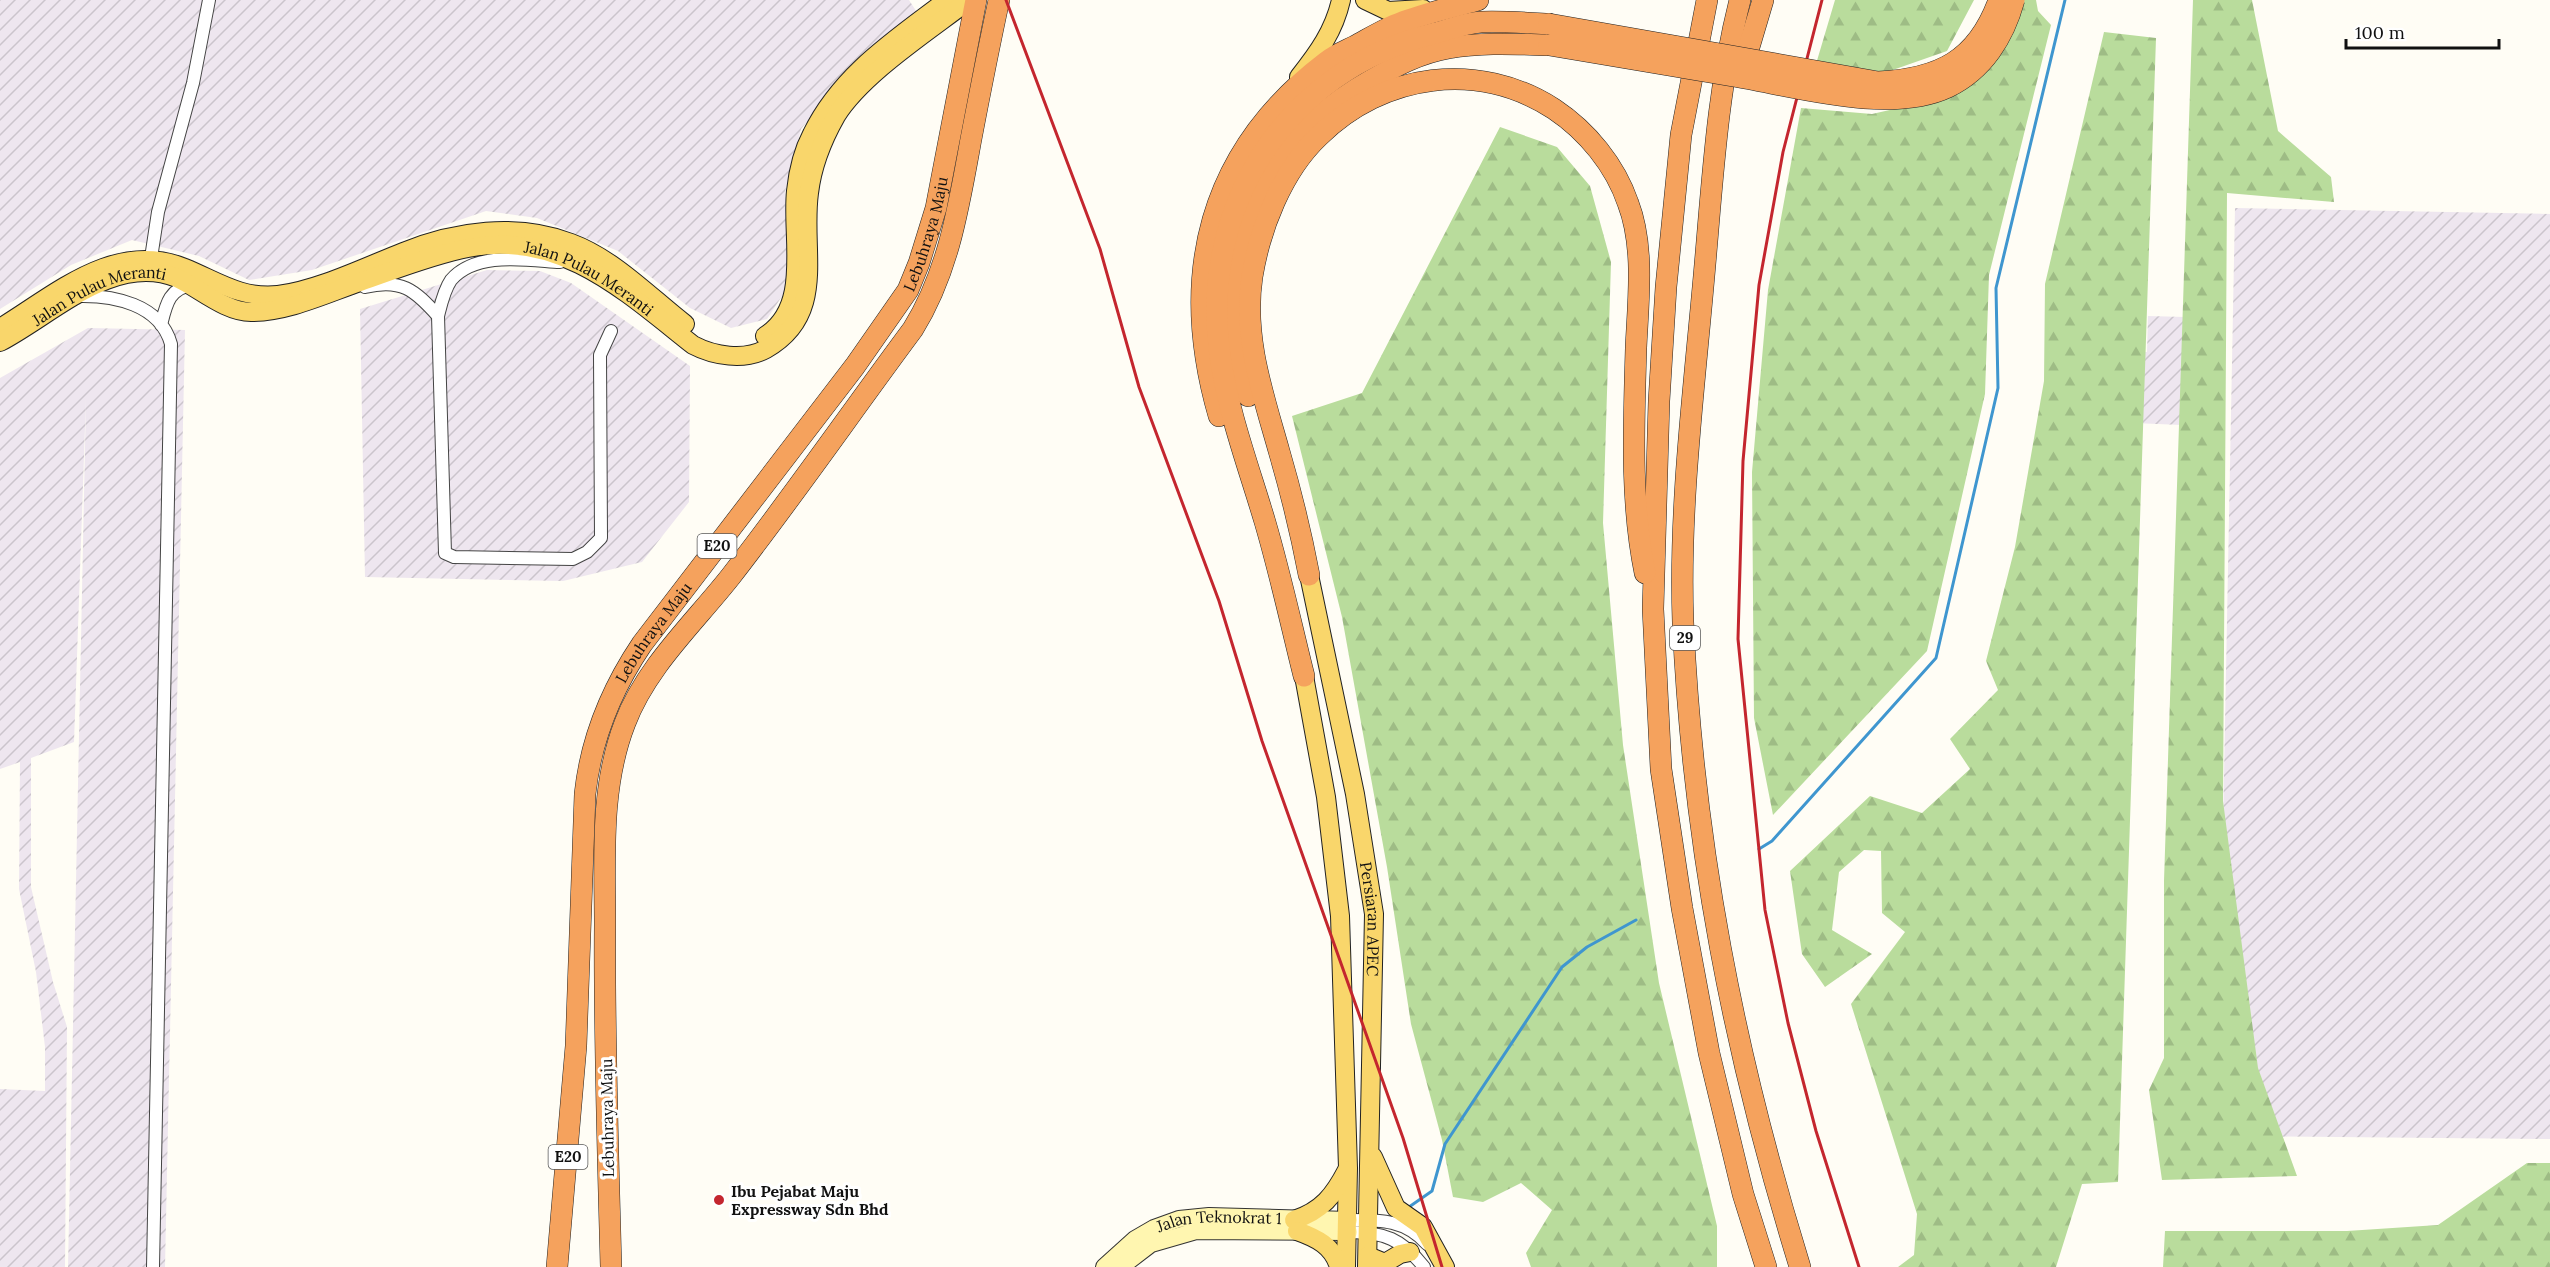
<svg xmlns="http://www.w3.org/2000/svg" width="2550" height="1267" font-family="Lora,serif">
	<defs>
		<pattern id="industrial-furrows" width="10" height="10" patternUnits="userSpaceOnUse" patternTransform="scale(1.5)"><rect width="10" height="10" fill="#eee6ef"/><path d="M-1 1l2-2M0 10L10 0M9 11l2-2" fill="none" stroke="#cbc4cc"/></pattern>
		<pattern id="forest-firs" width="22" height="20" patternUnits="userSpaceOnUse" patternTransform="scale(1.5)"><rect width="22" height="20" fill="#b9dc9c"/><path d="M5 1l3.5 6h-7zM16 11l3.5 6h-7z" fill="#9ebc85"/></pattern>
	</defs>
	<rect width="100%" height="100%" fill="#fffdf5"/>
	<!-- industrial -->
	<path fill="url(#industrial-furrows)" d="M0 0H909L918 14 845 75 801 129 785 192 788 287 767 319 731 328 690 308 618 251 537 218 486 211 312 270 249 280 199 256 132 240 71 265 0 309Z
		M2235 208 2550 214V1139L2217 1136Z
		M487 270 540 271 571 283 690 366 689 502 642 562 563 581 365 577 360 309Z
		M2148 316 2185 317 2182 425 2133 423 2135 352H2147Z
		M88 328 185 330 165 1267H68L86 399 74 742 31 758V887L53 982 67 1027 65 1267H0V1089L45 1091V1047L36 972 19 889 20 762 0 769V378Z"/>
	<!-- forest -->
	<path fill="url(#forest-firs)" d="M1835 0H1974L1947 51 1887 72 1816 64Z
		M2020 0H2036L2038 11 2051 25 1989 275 1985 394 1927 651 1773 815 1754 718 1752 472 1768 290 1801 108 1872 114 1934 100 1985 74 2015 23Z
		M2193 0H2252L2278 131 2331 177 2334 202 2227 193 2223 801 2258 1068 2297 1176 2162 1180 2149 1090 2164 1058V881Z
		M2104 32 2156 38 2118 1182 2082 1184 2056 1267H1898L1914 1255 1917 1214 1851 1004 1905 932 1882 913 1881 851 1864 850 1839 872 1832 930 1872 954 1825 987 1802 954 1790 871 1870 796 1922 813 1970 769 1950 739 1998 690 1986 661 2015 547 2044 381 2045 284Z
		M1500 127 1557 147 1590 186 1611 262 1603 523 1623 745 1659 983 1717 1226V1267H1531L1526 1253 1552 1210 1521 1183 1483 1202 1453 1197 1442 1140 1411 1024 1387 867 1342 617 1292 416 1362 393Z
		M2527 1163H2550V1267H2163L2165 1231H2347L2438 1225Z"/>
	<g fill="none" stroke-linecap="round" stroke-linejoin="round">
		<!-- stream -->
		<path stroke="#3f96cf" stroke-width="3" d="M1759 849 1772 841 1936 658 1998 388 1996 288 2065 0
			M1409 1207 1432 1191 1445 1144 1562 967 1587 947 1636 920"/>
		<!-- street casing -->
		<g stroke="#444" stroke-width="14">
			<path id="street" d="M151 258 158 212 193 83 209 0
				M560 262C526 260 476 251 451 280 444 290 441 304 438 316L445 553 454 557 573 559 587 552 601 538 600 355 611 331
				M365 287C401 278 415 290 438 316
				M78 296C113 295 160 304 171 344L153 1267
				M161 325C166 305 169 288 192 285
				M1349 1220C1379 1220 1405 1219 1427 1244
				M1349 1232C1384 1232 1402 1239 1424 1267"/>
		</g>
		<!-- secondary casing -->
		<g stroke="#333" stroke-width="18">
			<g id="secondary">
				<path id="s1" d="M1104 1267 1135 1239 1154 1228 1179 1219 1209 1216 1349 1220"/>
				<path d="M1121 1267 1151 1244 1196 1231 1349 1232"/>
			</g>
		</g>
		<!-- primary casing -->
		<g stroke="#222" stroke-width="20">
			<g id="primary">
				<path d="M1365 0 1388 11 1423 9"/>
				<path d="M1299 77C1318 53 1334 31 1341 0"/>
				<path d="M0 328C56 294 116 239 185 268 217 281 241 299 278 295 318 290 365 267 403 252 455 231 517 222 571 243 614 259 649 296 685 324"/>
				<path d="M765 336C812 307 791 237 796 191 798 172 803 151 812 134 841 74 896 39 947 0"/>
				<path id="s2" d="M0 342C52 315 114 252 177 278 199 288 225 312 251 312 288 312 325 294 360 282 395 270 432 255 468 248 560 229 627 293 693 345 714 356 744 361 766 349 828 314 801 251 809 193 812 167 823 139 836 116 862 74 929 31 969 0"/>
				<path id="s3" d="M1309 575 1355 794 1374 914 1367 1267"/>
				<path d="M1304 676 1326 797 1340 916 1348 1168 1346 1267"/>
				<path d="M1373 1157 1396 1208 1423 1227 1445 1267"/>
				<path d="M1294 1220C1322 1211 1334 1195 1347 1170"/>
				<path d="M1297 1231C1317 1238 1333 1246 1339 1267"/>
				<path d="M1368 1256 1385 1263 1400 1254 1410 1252"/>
			</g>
		</g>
		<!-- highway casing -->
		<g stroke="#222" stroke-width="22">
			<g id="highway">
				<path d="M1707 0 1681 135 1666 287 1659 401 1653 609 1661 769 1682 908 1709 1053 1743 1194 1766 1267"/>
				<path d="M1740 0C1716 94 1712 191 1703 287 1693 398 1679 511 1683 622 1693 845 1734 1054 1800 1267"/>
				<path d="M1741 74 1763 0"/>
				<path d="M1248 396C1213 268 1251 148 1370 81 1395 66 1420 53 1449 48 1482 42 1515 44 1549 45"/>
				<path d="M1219 416C1178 275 1208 152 1326 62 1335 55 1345 51 1355 46 1368 39 1381 31 1395 25 1421 14 1451 8 1478 0"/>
				<path d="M1309 575C1301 533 1291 492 1279 451 1263 394 1243 338 1252 277 1260 228 1282 171 1319 136 1383 73 1478 60 1554 109 1587 131 1615 165 1628 203 1645 247 1638 302 1636 348 1634 423 1630 500 1645 573"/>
				<path d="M1304 676C1291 624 1280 573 1265 522 1249 468 1228 412 1220 356 1199 207 1285 71 1432 34 1448 30 1465 23 1481 22 1503 21 1526 23 1549 24"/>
				<path id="s4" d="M557 1267 576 1046 585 794C591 738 611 690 642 644L855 366 908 290 919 263 936 208 976 0"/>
				<path d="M611 1267C608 1152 604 1038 605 924 605 856 600 787 625 723 646 667 694 623 731 576 794 495 852 411 913 329 949 271 959 205 971 139 980 92 989 46 999 0"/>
			</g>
		</g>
		<!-- street -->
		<use href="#street" stroke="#fff" stroke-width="12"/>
		<!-- secondary -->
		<use href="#secondary" stroke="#fff6b0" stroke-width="16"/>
		<!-- primary -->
		<use href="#primary" stroke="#f9d66b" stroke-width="18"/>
		<!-- highway -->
		<use href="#highway" stroke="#f5a25d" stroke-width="21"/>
		<!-- rail -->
		<path stroke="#c4262e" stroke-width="3" d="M1006 0 1100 249 1139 387 1219 601 1262 741 1403 1138 1442 1267
			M1822 0 1783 152 1759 285 1743 461 1738 639 1765 910 1788 1023 1816 1131 1859 1267"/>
		<!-- highway-bridge casing -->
		<g stroke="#222" stroke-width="22" stroke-linecap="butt">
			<path id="highway-bridge" d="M1549 24 1878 82C1939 79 1977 61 1999 0
				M1549 45C1610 55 1671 65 1733 76 1794 86 1889 115 1948 87 1983 70 2004 37 2014 0"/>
		</g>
		<!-- highway-bridge -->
		<use href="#highway-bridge" stroke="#f5a25d" stroke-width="21"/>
	</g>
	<!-- markers -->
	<circle fill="#c4262e" stroke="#fff" stroke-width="2" cx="719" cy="1200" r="6"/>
	<g text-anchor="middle" stroke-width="6" stroke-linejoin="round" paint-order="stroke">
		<!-- shield labels -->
		<g fill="#fff" stroke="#585858" stroke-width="1.5">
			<rect x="697.5" y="534" width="39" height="24" rx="4.5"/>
			<rect x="1670" y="626" width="30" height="24" rx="4.5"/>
			<rect x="548.5" y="1145" width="39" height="24" rx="4.5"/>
		</g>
		<g font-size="15" font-weight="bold" fill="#111">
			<text x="717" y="551">E20</text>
			<text x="1685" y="643">29</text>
			<text x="568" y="1162">E20</text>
		</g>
		<!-- street labels -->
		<g font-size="16" fill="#111" stroke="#fff">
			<text dy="6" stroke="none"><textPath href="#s4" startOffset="1138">Lebuhraya Maju</textPath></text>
			<text dy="6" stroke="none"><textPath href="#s2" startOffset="634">Jalan Pulau Meranti</textPath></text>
			<text dy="6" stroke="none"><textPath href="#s2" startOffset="112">Jalan Pulau Meranti</textPath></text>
			<text dy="6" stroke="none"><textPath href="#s4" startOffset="652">Lebuhraya Maju</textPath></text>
			<text dy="6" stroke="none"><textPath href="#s3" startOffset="350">Persiaran APEC</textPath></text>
			<text transform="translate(607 1118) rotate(-91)" y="6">Lebuhraya Maju</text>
			<text dy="6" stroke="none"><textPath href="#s1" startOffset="130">Jalan Teknokrat 1</textPath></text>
		</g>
		<!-- poi labels -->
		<g font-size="16" font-weight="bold" fill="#111" stroke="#fff" text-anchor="start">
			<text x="731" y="1197">Ibu Pejabat Maju<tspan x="731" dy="18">Expressway Sdn Bhd</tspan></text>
		</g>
	</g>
	<!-- scale -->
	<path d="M2346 39v9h153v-9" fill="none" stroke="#111111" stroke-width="3"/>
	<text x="2355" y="39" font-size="18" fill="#111111" stroke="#ffffff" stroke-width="4.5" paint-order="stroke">100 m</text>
</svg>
